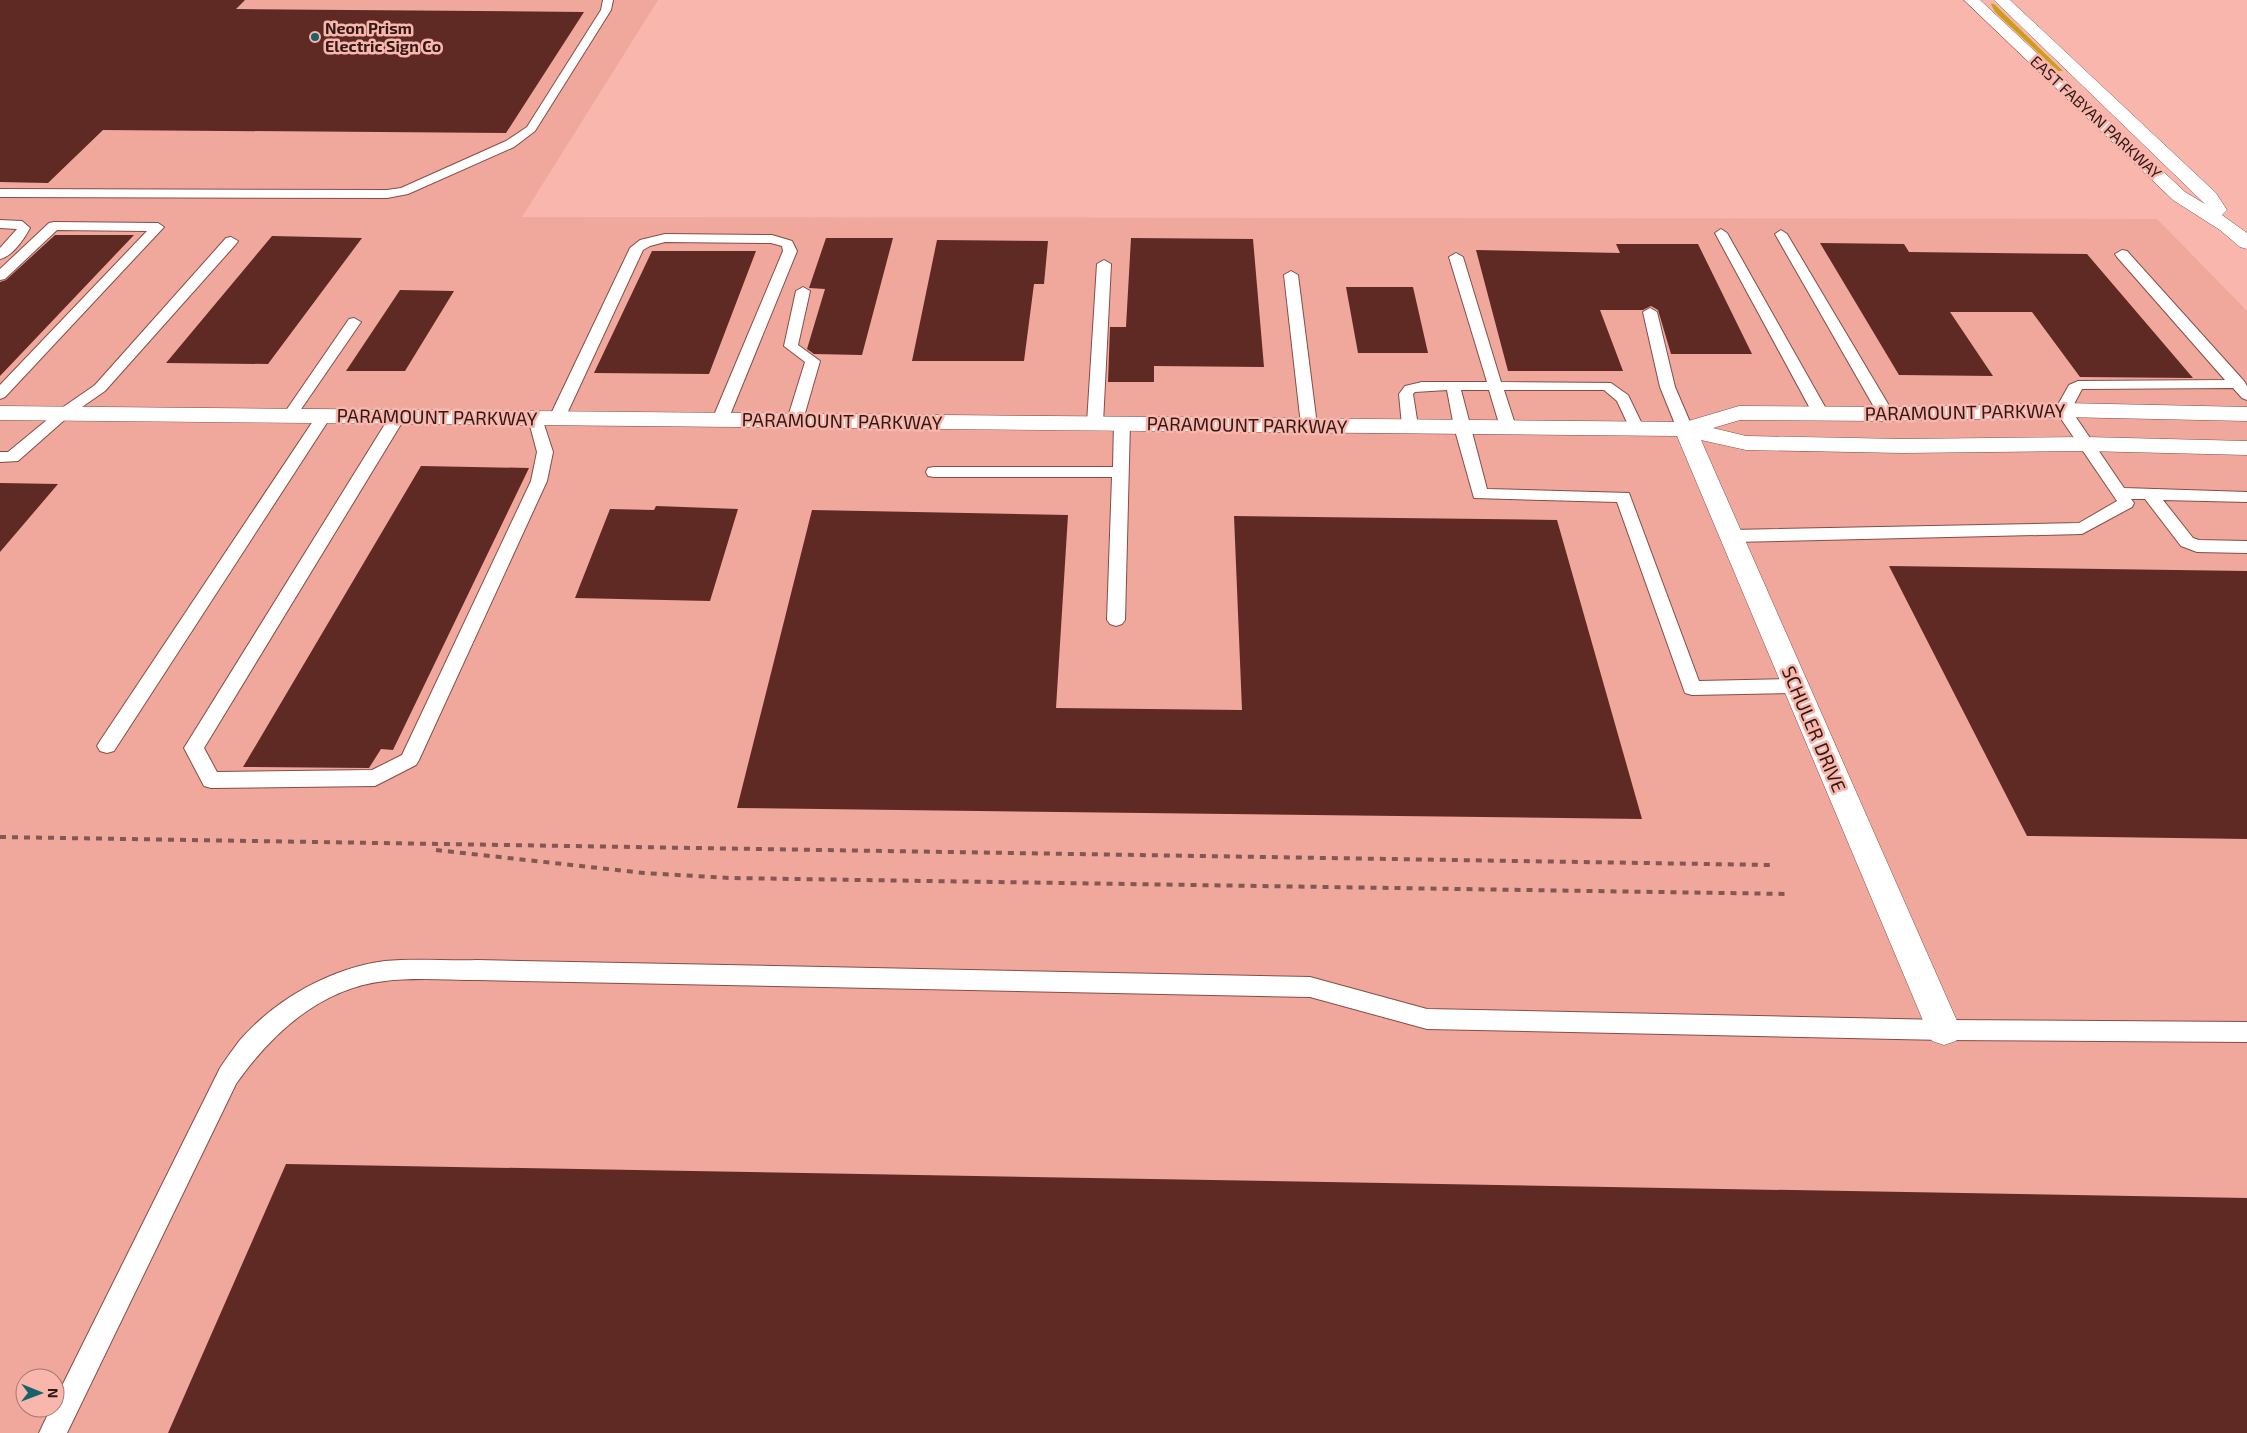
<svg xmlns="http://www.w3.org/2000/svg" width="2247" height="1433" font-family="'Exo 2',sans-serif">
	<rect width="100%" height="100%" fill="#f8b6ac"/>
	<!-- built -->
	<path fill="#f0a79c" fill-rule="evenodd" d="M0 0H658L522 217 2157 219 2247 311V1433H0ZM25 1378H55V1408H25Z"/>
	<!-- green -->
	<path fill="#ca9e15" d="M1991 4H1994L2063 71H2058L1995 12Z"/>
	<!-- building -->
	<path fill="#5f2a24" d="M0 0H245L236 9 584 12 506 133 103 130 48 183 0 182Z
		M55 235H134L0 376V282L6 280Z
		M272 236 362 238 268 364 166 363Z
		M826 238H893L862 355 814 354 807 349 825 289 809 288Z
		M1131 238 1253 239 1264 367 1154 366V382H1108L1110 327H1126Z
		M937 240 1048 241 1044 284H1034L1024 361H912Z
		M1820 243 1904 244 1909 252 2087 254 2193 378 2080 377 2032 312H1950L1993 376 1899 375Z
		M1616 244H1698L1752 354H1671L1658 310 1651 306 1643 310H1600L1623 371H1508L1476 250 1620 253Z
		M652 251H756L709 374 594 373Z
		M1346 287H1413L1428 353H1358Z
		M400 290 454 291 405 371H346Z
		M421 466 529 468 393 750 381 749 369 768 243 767Z
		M0 483 58 484 0 552Z
		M656 506 738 509 710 601 575 598 610 509 654 510Z
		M812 510 1068 515 1056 708 1242 710 1234 516 1557 520 1642 819 737 808Z
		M1889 566 2247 571V839L2027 836Z
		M286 1164 2247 1198V1433H168Z"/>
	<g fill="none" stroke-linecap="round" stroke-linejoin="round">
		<!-- lane casing -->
		<g stroke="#864d46" stroke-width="2">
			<path id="lane" d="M603 0H613L611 10 535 131 514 147 408 194 387 198 0 197V189L387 190 401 188 506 141 527 127 601 10Z
				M0 220 22 221 30 228C24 239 13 256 0 259V248L17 229 0 228Z
				M54 222 158 223 164 227 5 397 0 399V385L147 231 57 230 5 279 0 280V269L49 223Z
				M1721 229 1727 233 1829 414 1826 417H1816L1813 414 1715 233Z
				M1781 230 1787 234 1894 414 1891 417H1881L1878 414 1775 234Z
				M665 234 772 235 792 241 797 251 728 420 725 423H715L712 420 783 251 782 246 771 243 665 242 650 246 643 250 565 418 562 421H552L549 418 630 248 640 240Z
				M231 237 238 241 236 244 105 391 69 416 18 461 0 462V452H8L59 410 95 385 226 238Z
				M2122 250 2127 251 2244 381 2247 386V400L2242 398 2233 388 2082 389 2071 410 2124 488 2247 492V502L2163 500 2193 538 2199 540 2247 541V553L2197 552 2181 546 2145 499H2131L2134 503 2132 507 2082 534 1731 542 1725 540 1723 536 1725 532 1731 530 2079 523 2117 501 2055 410 2069 385 2078 381 2225 380 2117 257 2115 254Z
				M1456 253 1463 257 1501 382 1611 383 1628 395 1644 428 1641 431H1631L1617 401 1604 390H1504L1516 427 1513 430H1503L1500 427 1489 390H1461L1487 489 1629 493 1699 681 1796 679 1802 681 1805 686 1802 691 1796 693 1692 695 1685 693 1617 502 1474 498 1454 427 1447 390 1415 392 1413 394 1418 426 1415 429H1405L1402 426 1399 394 1405 386 1422 382H1487L1449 257Z
				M1104 260 1111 264 1103 423 1100 426H1090L1087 423 1097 264Z
				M1291 271 1298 275 1317 425 1314 428H1304L1301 425 1284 275Z
				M803 287 810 291 798 345 820 361 803 420 800 423H790L787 420 805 362 784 346 796 291Z
				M1650 308 1657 312 1675 387 1693 429 1690 432H1680L1677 429 1660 387 1643 312Z
				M354 318 361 322 295 418H285L282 415 285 412 349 319Z
				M324 410 329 412 332 415 114 751 107 753 100 751 97 746 100 741 319 412Z
				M398 411 403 413 406 416 204 748 217 772 372 770 402 755 531 481 537 452 528 418 531 415H541L553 452 547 481 419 760 416 765 375 786 211 788 204 786 184 748 390 416 393 413Z
				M1122 418 1127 420 1130 423 1125 620 1122 624 1116 626 1110 624 1107 620 1112 477H934L928 476 926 472 928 468 934 467H1113L1114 423 1117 420Z
				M477 960 1310 977 1427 1009 1944 1020 2247 1022V1042L1944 1040 1427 1029 1310 997 477 980C447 980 415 977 385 981 321 988 272 1033 236 1084L67 1433H39L51 1408H55V1400L220 1068C226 1059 233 1049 240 1040 276 999 331 968 385 961 415 958 447 961 477 960Z"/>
		</g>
		<!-- street casing -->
		<g stroke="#864d46" stroke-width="1">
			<path id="street" d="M2063 403 2247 407V421L2063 417 1886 421 1740 420 1713 428 1746 436 1902 439 2086 437 2247 441V455L2086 451 1902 453 1746 450 1701 440 1961 1030 1956 1041 1944 1045 1932 1041 1927 1030 1677 436 0 420V406L1685 422 1739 406 1886 407Z"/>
		</g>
		<!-- secondary casing -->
		<g stroke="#864d46" stroke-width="1">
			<path id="secondary" d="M1964 0H1980L2185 192 2205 204 1994 0H2010L2216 193 2227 210 2222 215 2247 233V249L2240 247 2220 230 2173 200Z"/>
		</g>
		<!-- lane -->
		<use href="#lane" fill="#fff" fill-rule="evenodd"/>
		<!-- street -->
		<use href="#street" fill="#fff" fill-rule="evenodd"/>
		<!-- secondary -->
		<use href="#secondary" fill="#fff" fill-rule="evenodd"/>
		<!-- rail -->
		<path stroke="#815852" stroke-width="4" stroke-dasharray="6 6" stroke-linecap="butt" d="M0 837 1770 865
			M436 850 644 873 730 878 1790 894"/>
	</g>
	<!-- markers -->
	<circle fill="#17636d" stroke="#f8b6ac" stroke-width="2" cx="315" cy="37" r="5"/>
	<g text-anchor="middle" stroke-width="5" stroke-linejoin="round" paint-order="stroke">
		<!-- far-poi labels -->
		<g font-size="16" font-weight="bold" fill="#301815" stroke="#f8b6ac" text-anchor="start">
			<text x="325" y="34">Neon Prism<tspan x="325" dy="18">Electric Sign Co</tspan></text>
		</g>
		<!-- far-street labels -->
		<g font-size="16" fill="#301815" stroke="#f8b6ac">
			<text transform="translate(2096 117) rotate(43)" y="6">EAST FABYAN PARKWAY</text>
		</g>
		<!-- street labels -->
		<g font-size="19" fill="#301815" stroke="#f8b6ac">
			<text transform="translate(1965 412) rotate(-1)" y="7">PARAMOUNT PARKWAY</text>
			<text transform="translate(437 417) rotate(1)" y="7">PARAMOUNT PARKWAY</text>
			<text transform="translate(842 421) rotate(1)" y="7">PARAMOUNT PARKWAY</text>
			<text transform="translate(1247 425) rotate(1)" y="7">PARAMOUNT PARKWAY</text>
			<text transform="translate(1814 729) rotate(67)" y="7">SCHULER DRIVE</text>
		</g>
	</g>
	<!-- north arrow -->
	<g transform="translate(40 1393) rotate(91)"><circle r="24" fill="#f8b6ac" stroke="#a87770"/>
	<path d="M0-4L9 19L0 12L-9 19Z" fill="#17636d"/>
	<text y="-8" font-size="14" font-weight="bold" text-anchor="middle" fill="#301815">N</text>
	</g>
</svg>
